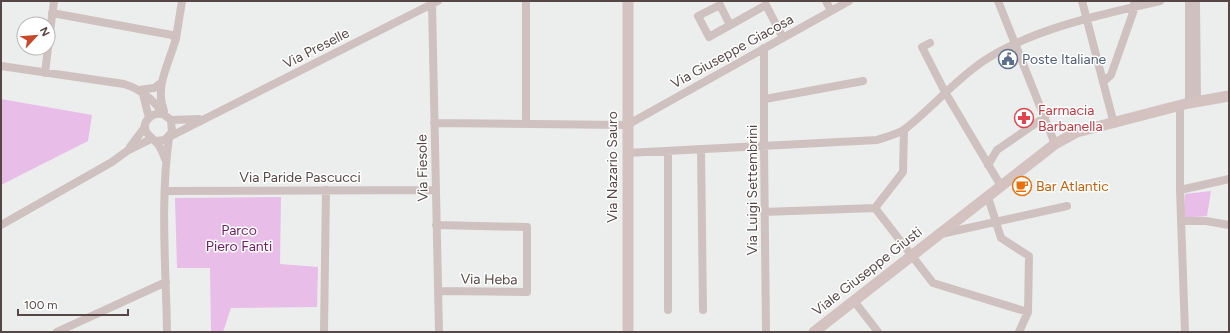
<svg xmlns="http://www.w3.org/2000/svg" width="1230" height="333" font-family="Figtree,sans-serif">
	<rect width="100%" height="100%" fill="#ebeeed"/>
	<!-- green -->
	<path fill="#e8bde8" d="M1 99 92 115 88 141 1 185Z
		M1211 191 1207 216 1183 218 1185 194Z
		M281 197 280 264 318 267 317 307 231 308 223 332H211L210 268H177L175 198Z"/>
	<g fill="none" stroke-linecap="round" stroke-linejoin="round">
		<!-- street -->
		<path stroke="#cfc1c0" stroke-width="8" d="M526 1V124
			M826 1 831 11
			M998 1 1055 144
			M1082 1 1114 124
			M1189 1V103
			M1196 1 1197 102
			M432 4 439 332
			M52 13 172 35 176 39
			M730 25 720 5 698 16 709 37 766 5 783 38
			M930 43 922 47 945 92 1001 186
			M48 47 54 1
			M764 48V146L766 332
			M1 66 124 84C140 89 154 100 163 114
			M45 73 48 48
			M1103 82 1111 75 1135 7 1134 1
			M139 90 154 88 161 83
			M143 94 149 118
			M765 99 863 81
			M1180 106V190L1185 332
			M164 111C154 86 170 62 176 38 178 26 180 13 182 1
			M171 120 199 119
			M434 123 627 125 849 1
			M171 136 438 1
			M155 141 165 140 172 132 171 120 163 114C157 113 152 114 148 119 139 129 150 136 156 142 161 147 163 153 165 159
			M130 147 145 127
			M701 149 703 310
			M627 153 877 140C886 137 898 134 905 129 933 107 956 79 985 60 1035 28 1103 14 1160 1
			M988 165 997 150 1045 117
			M1180 190 1229 179
			M165 191 435 190
			M988 197 1001 238 1029 256 1028 312 1019 332
			M875 208 933 283 1028 312
			M764 212 875 208 903 172 904 130
			M1181 221H1206L1229 225
			M1 225 112 162 127 151 151 139
			M436 225 527 227V292L439 291
			M941 234 1067 206
			M854 301 878 332
			M668 310V151
			M57 332 166 282
			M167 332C166 268 160 201 169 138
			M324 332 326 190"/>
		<!-- secondary -->
		<path stroke="#d3c2c0" stroke-width="11" d="M628 1V332
			M814 332 1055 144 1077 132 1189 103 1229 96"/>
	</g>
	<!-- icons -->
	<defs>
		<g id="civic-ring" transform="scale(1)"><circle r="9.5" fill="#fff" stroke="#5c6f8a" stroke-width="1.5"/><path d="M-.6-6.5H3V-4.5H.6V-3L4-1V1h2V6H-6V1h2V-1L-.6-3ZM-1.2 2.5V6h2.4V2.5Z" fill="#5c6f8a"/></g>
		<g id="pharmacy-ring" transform="scale(1)"><circle r="9.5" fill="#fff" stroke="#e0444e" stroke-width="1.5"/><path d="M-2-6h4v4h4v4h-4v4h-4v-4h-4v-4h4Z" fill="#e0444e"/></g>
		<g id="cafe-ring" transform="scale(1)"><circle r="9.5" fill="#fff" stroke="#e8710a" stroke-width="1.5"/><path d="M-5.5-4.5H6V0H3Q3 3.5 0 3.5H-2.5Q-5.5 3.5-5.5 0ZM3-3.2v2h1.7v-2ZM-6 4.5H4V6H-6Z" fill="#e8710a"/></g>
	</defs>
	<g fill-rule="evenodd">
		<use href="#civic-ring" x="1008" y="59"/>
		<use href="#pharmacy-ring" x="1024" y="118"/>
		<use href="#cafe-ring" x="1022" y="186"/>
	</g>
	<g text-anchor="middle" stroke-width="3" stroke-linejoin="round" paint-order="stroke">
		<!-- street labels -->
		<g font-size="14" fill="#564746" stroke="#fff">
			<text transform="translate(316 48) rotate(-27)" y="5">Via Preselle</text>
			<text transform="translate(732 51) rotate(-29)" y="5">Via Giuseppe Giacosa</text>
			<text transform="translate(612 167) rotate(-90)" y="5">Via Nazario Sauro</text>
			<text transform="translate(422 168) rotate(-91)" y="5">Via Fiesole</text>
			<text x="300" y="182">Via Paride Pascucci</text>
			<text transform="translate(752 190) rotate(-90)" y="5">Via Luigi Settembrini</text>
			<text transform="translate(867 271) rotate(-38)" y="5">Viale Giuseppe Giusti</text>
			<text transform="translate(489 279) rotate(1)" y="5">Via Heba</text>
		</g>
		<!-- service labels -->
		<g font-size="14" fill="#4e5e75" stroke="#fff" text-anchor="start">
			<text x="1022" y="64">Poste Italiane</text>
		</g>
		<!-- health labels -->
		<g font-size="14" fill="#be3a42" stroke="#fff" text-anchor="start">
			<text x="1038" y="115">Farmacia<tspan x="1038" dy="16">Barbanella</tspan></text>
		</g>
		<!-- food labels -->
		<g font-size="14" fill="#c56008" stroke="#fff" text-anchor="start">
			<text x="1036" y="191">Bar Atlantic</text>
		</g>
		<!-- park labels -->
		<g font-size="14" fill="#6f2065" stroke="#fff">
			<text x="239" y="235">Parco<tspan x="239" dy="16">Piero Fanti</tspan></text>
		</g>
	</g>
	<!-- border -->
	<rect width="1230" height="333" fill="none" stroke="#564746" stroke-width="4"/>
	<!-- north arrow -->
	<g transform="translate(36 36) rotate(64)"><circle r="19" fill="#ffffff" stroke="#bbb5b5"/>
	<path d="M0-3L7 15L0 10L-7 15Z" fill="#c8482b"/>
	<text y="-6" font-size="11" font-weight="bold" text-anchor="middle" fill="#564746">N</text>
	</g>
	<!-- scale -->
	<path d="M18 309v6h110v-6" fill="none" stroke="#564746" stroke-width="2"/>
	<text x="24" y="309" font-size="12" fill="#564746" stroke="#ffffff" stroke-width="3" paint-order="stroke">100 m</text>
</svg>
